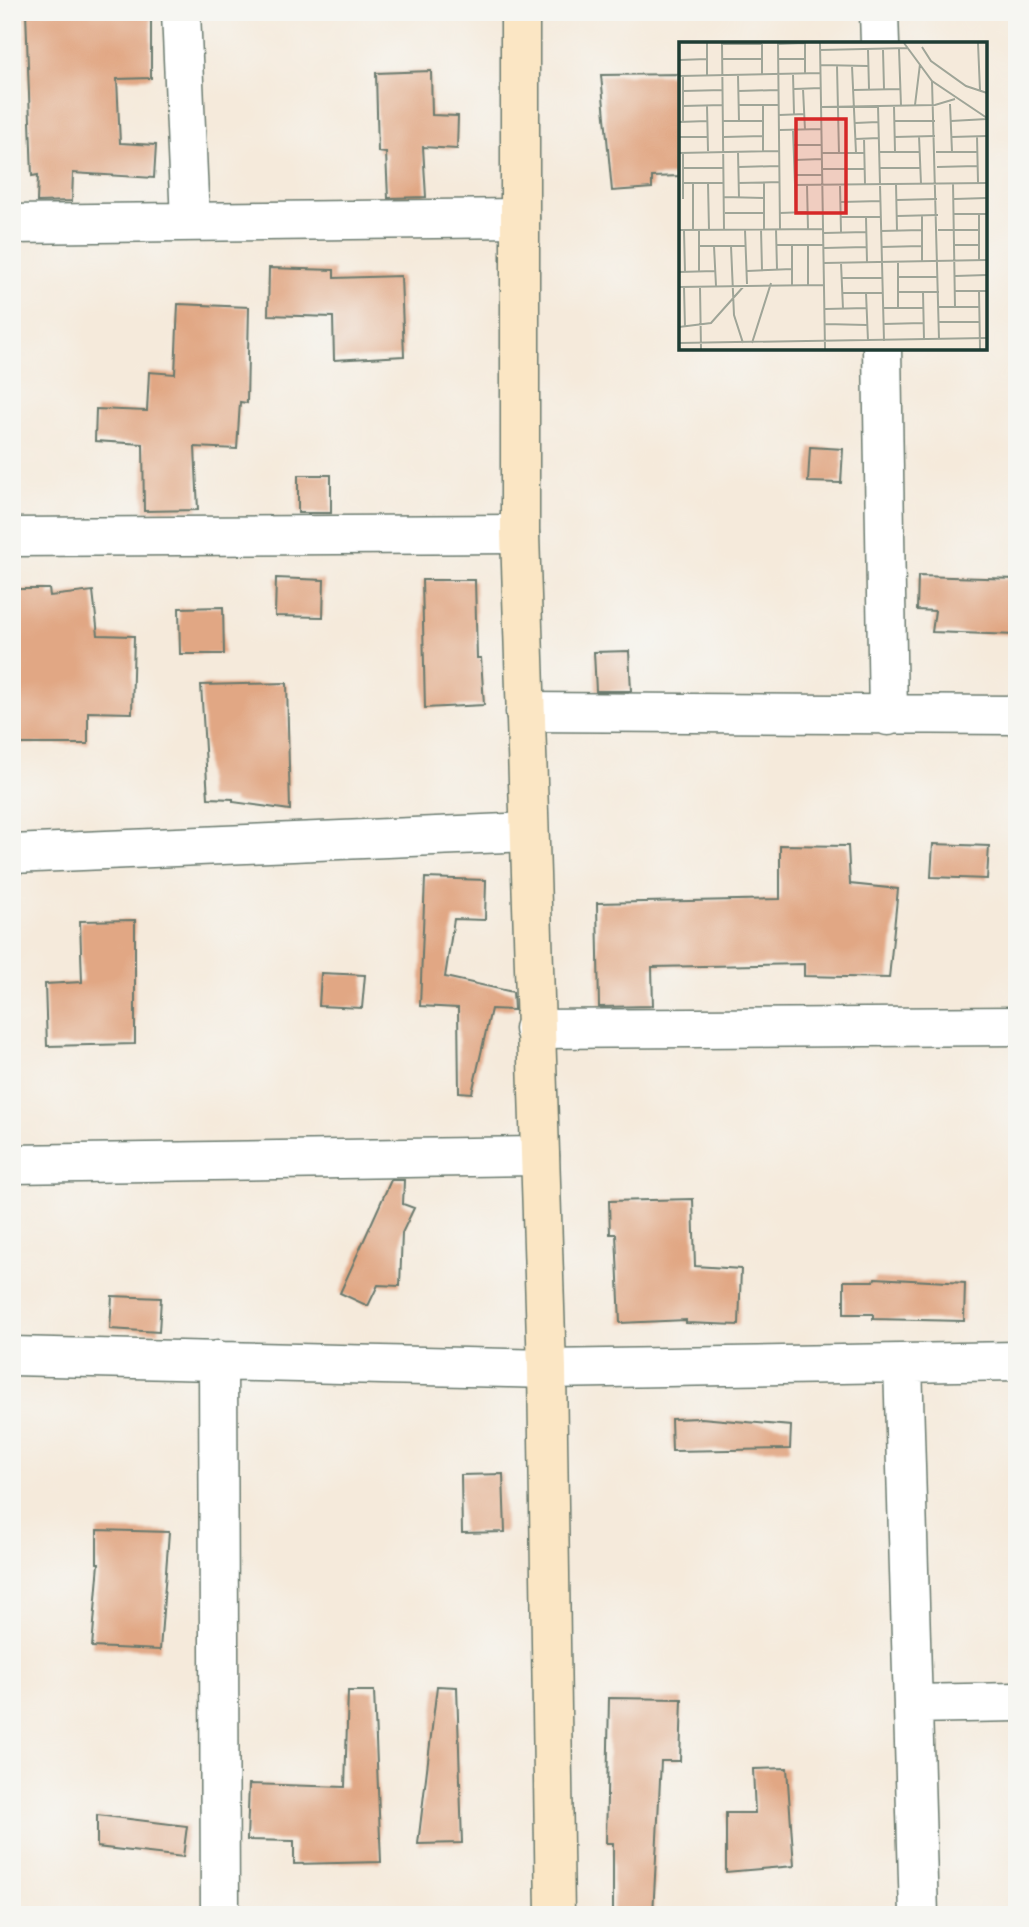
<svg xmlns="http://www.w3.org/2000/svg" width="1029" height="1927" font-family="'Indie Flower',sans-serif">
	<rect width="100%" height="100%" fill="#f6f6f2"/>
	<filter id="ink" filterUnits="userSpaceOnUse"><feTurbulence type="fractalNoise" baseFrequency=".0143" numOctaves="2"/><feDisplacementMap in="SourceGraphic" scale="14" xChannelSelector="R" yChannelSelector="G"/><feConvolveMatrix kernelMatrix="1 2 1 2 8 2 1 2 1" color-interpolation-filters="sRGB"/></filter>
	<filter id="wash" filterUnits="userSpaceOnUse"><feTurbulence type="fractalNoise" baseFrequency=".00686" numOctaves="4" result="noise"/><feDisplacementMap in="SourceGraphic" scale="28" xChannelSelector="R" yChannelSelector="G"/><feGaussianBlur stdDeviation="1.57" result="paint"/><feColorMatrix in="noise" values="0 0 0 0 0 0 0 0 0 0 0 0 0 0 0 0 0 1.4 0 .05"/><feComposite in="paint" operator="in"/></filter>
	<g filter="url(#wash)">
		<rect width="100%" height="100%" fill="#f5eadb"/>
		<g id="blocks">
			<!-- building -->
			<path fill="#e1a784" d="M26 12H151V78L117 79 120 143 156 145 154 178 73 173 72 201 37 202 38 175 32 176Z
				M431 71 432 115 458 116 457 149 423 147 426 197 388 198 386 153 378 152 376 73Z
				M681 74V176L652 177V188L612 191 601 75Z
				M269 268 334 270V278L401 276 404 356 334 360 333 317 268 315Z
				M178 304 249 307 247 403 240 402 237 449 195 447 198 510 144 511 143 444 95 441 96 409 147 411 149 372 175 374Z
				M810 447 843 449 841 483 808 482Z
				M298 475H331V513H298Z
				M918 576 1017 579V635L932 632 935 611 917 610Z
				M276 578 324 580 323 617 275 616Z
				M422 580H475L477 658H481L484 705 425 708Z
				M15 589H49L50 596 93 591 98 635 134 636 132 713 88 712V744H12V672H16Z
				M223 607 224 654H180L179 608Z
				M629 651 631 691H596L594 652Z
				M287 683 290 810 233 802V799L208 798 201 685Z
				M933 844 989 846 987 879 931 877Z
				M780 845 848 846 850 884 898 889 889 978 804 976V964L652 967 653 1006 599 1007 597 903 780 899Z
				M425 878 486 880 485 920 454 919 445 977 513 992 514 1010 491 1009 472 1093 459 1092 458 1008 420 1006Z
				M135 920V1044L47 1046 45 984 82 982 80 921Z
				M321 973 365 975 362 1008 319 1006Z
				M391 1180H404L403 1204 414 1208 402 1233 400 1286 378 1285 368 1306 340 1293Z
				M693 1199 695 1266 741 1269 739 1325 686 1323V1320L620 1323 616 1234H610L609 1201Z
				M875 1278 965 1283 964 1321 873 1319V1314H844V1281H874Z
				M112 1296 161 1298 159 1332 110 1329Z
				M701 1418 791 1426 790 1449 672 1451 671 1419Z
				M503 1474 505 1532 462 1533 461 1475Z
				M97 1530 169 1532 160 1650 92 1647 99 1563H97Z
				M437 1686 457 1687 462 1843 418 1844Z
				M348 1691H374L381 1862 294 1864V1841L247 1840 249 1784 345 1787Z
				M609 1698 682 1699 680 1761H661L653 1915H613V1843H606Z
				M787 1768 794 1866 726 1872V1813H755L753 1769Z
				M97 1815 187 1826 183 1857 97 1847Z"/>
		</g>
	</g>
	<g filter="url(#ink)">
		<use href="#blocks" fill-opacity="0" stroke="#6a7a6e" stroke-width="2"/>
		<g fill="none" stroke-linecap="round" stroke-linejoin="round">
			<!-- street casing -->
			<g stroke="#6a7a6e" stroke-width="41">
				<path id="street" d="M181 12 190 221
					M879 12 880 44
					M12 224 520 218
					M882 348 888 716
					M12 537 520 534
					M525 712 1017 715
					M12 854 528 832
					M534 1029 1017 1026
					M12 1164 540 1156
					M12 1356 547 1369 1017 1361
					M218 1360 220 1915
					M903 1363 919 1915
					M913 1704 1017 1702"/>
			</g>
			<!-- secondary casing -->
			<g stroke="#6a7a6e" stroke-width="41">
				<path id="secondary" d="M520 12V534L547 1369 555 1915"/>
			</g>
			<!-- street -->
			<use href="#street" stroke="#fff" stroke-width="38"/>
			<!-- secondary -->
			<use href="#secondary" stroke="#fbe6c4" stroke-width="38"/>
		</g>
	</g>
	<!-- overview -->
	<g transform="translate(679 42)">
		<rect width="308" height="308" fill="#f5eadb"/>
		<path fill="none" stroke="#9fa598" stroke-width="2" d="M28 1V33M43 1 45 188M99 1 101 187M141 1 146 307M225 1 253 39 308 76M299 1 301 49M43 2H83M83 2V32M99 2 126 1V31M243 5 252 19 287 44 308 51M220 7 222 64M141 8 229 6M189 8 190 47M204 8 205 47M44 17H83M99 17H126M0 18 28 17M142 23 189 24M158 24 160 112M173 24 177 111M114 32 115 72M59 33 60 79M0 34 142 31M253 39 260 297M115 47 142 46M124 47 126 88M174 48 222 47M4 49 44 48M59 49 99 48M271 62 273 110M59 63H100M84 63V109M236 63 241 22M4 64 44 63M28 64 29 109M199 64 205 299M215 64 216 110M143 65 256 63 276 57M100 73 126 72M44 79H84M215 79H256M272 79 308 77M0 80 28 79M4 80V33M176 81 199 80M100 88 143 87M114 88 117 170M240 94 242 142M298 94 299 141M0 95H29M45 95 84 94M215 95 256 94M272 95 308 94M185 96 186 143M176 97 200 96M115 103H143M59 110 60 156M201 110H241M257 110H298M0 111 100 109M143 111H185M115 118 143 117M59 125 100 124M258 125 298 124M4 126H45M201 126H242M143 127H185M115 133H143M4 141H45M14 141V188M29 141 30 188M59 141 101 140M85 141V187M274 141 276 265M217 142 218 189M115 143 308 141M128 143 129 187M161 143 162 190M45 155 85 156M4 157V111M275 157 308 156M217 158 258 157M162 160 202 159M46 171H85M101 171 128 170M275 172H308M300 172V218M243 173V219M218 174 259 173M162 175H202M187 175 188 220M82 187 83 228M97 187 98 227M0 188 144 187M20 188V230M66 188 68 242M259 188H300M5 189 6 230M202 189 243 188M145 191 187 190M97 203H145M113 203V243M129 203V244M276 203H300M21 204H67M35 204 37 244M52 204 55 273 64 301M202 205 243 204M145 206 187 205M219 220V266M145 221 308 218M162 221 164 267M68 229 113 227M0 230 36 229M276 234 308 233M219 235H259M163 236H203M0 245 145 243M5 245 6 286M21 245 22 307M276 249H308M300 249 301 307M219 250H260M244 250 245 298M163 251H203M187 251 189 299M260 265H300M204 266H244M146 267 188 266M260 280H301M146 282 188 283M204 282 244 281M0 285 32 281 65 244M0 301 308 296M73 301 92 241"/>
		<path fill="#d62828" fill-opacity="0.15" stroke="#d62828" stroke-width="3.5" d="M117 77H167V171H117Z"/>
		<rect width="308" height="308" fill="none" stroke="#1f3d34" stroke-width="3.5"/>
	</g>
	<!-- margin -->
	<rect width="1029" height="1927" fill="none" stroke="#f6f6f2" stroke-width="42"/>
</svg>
